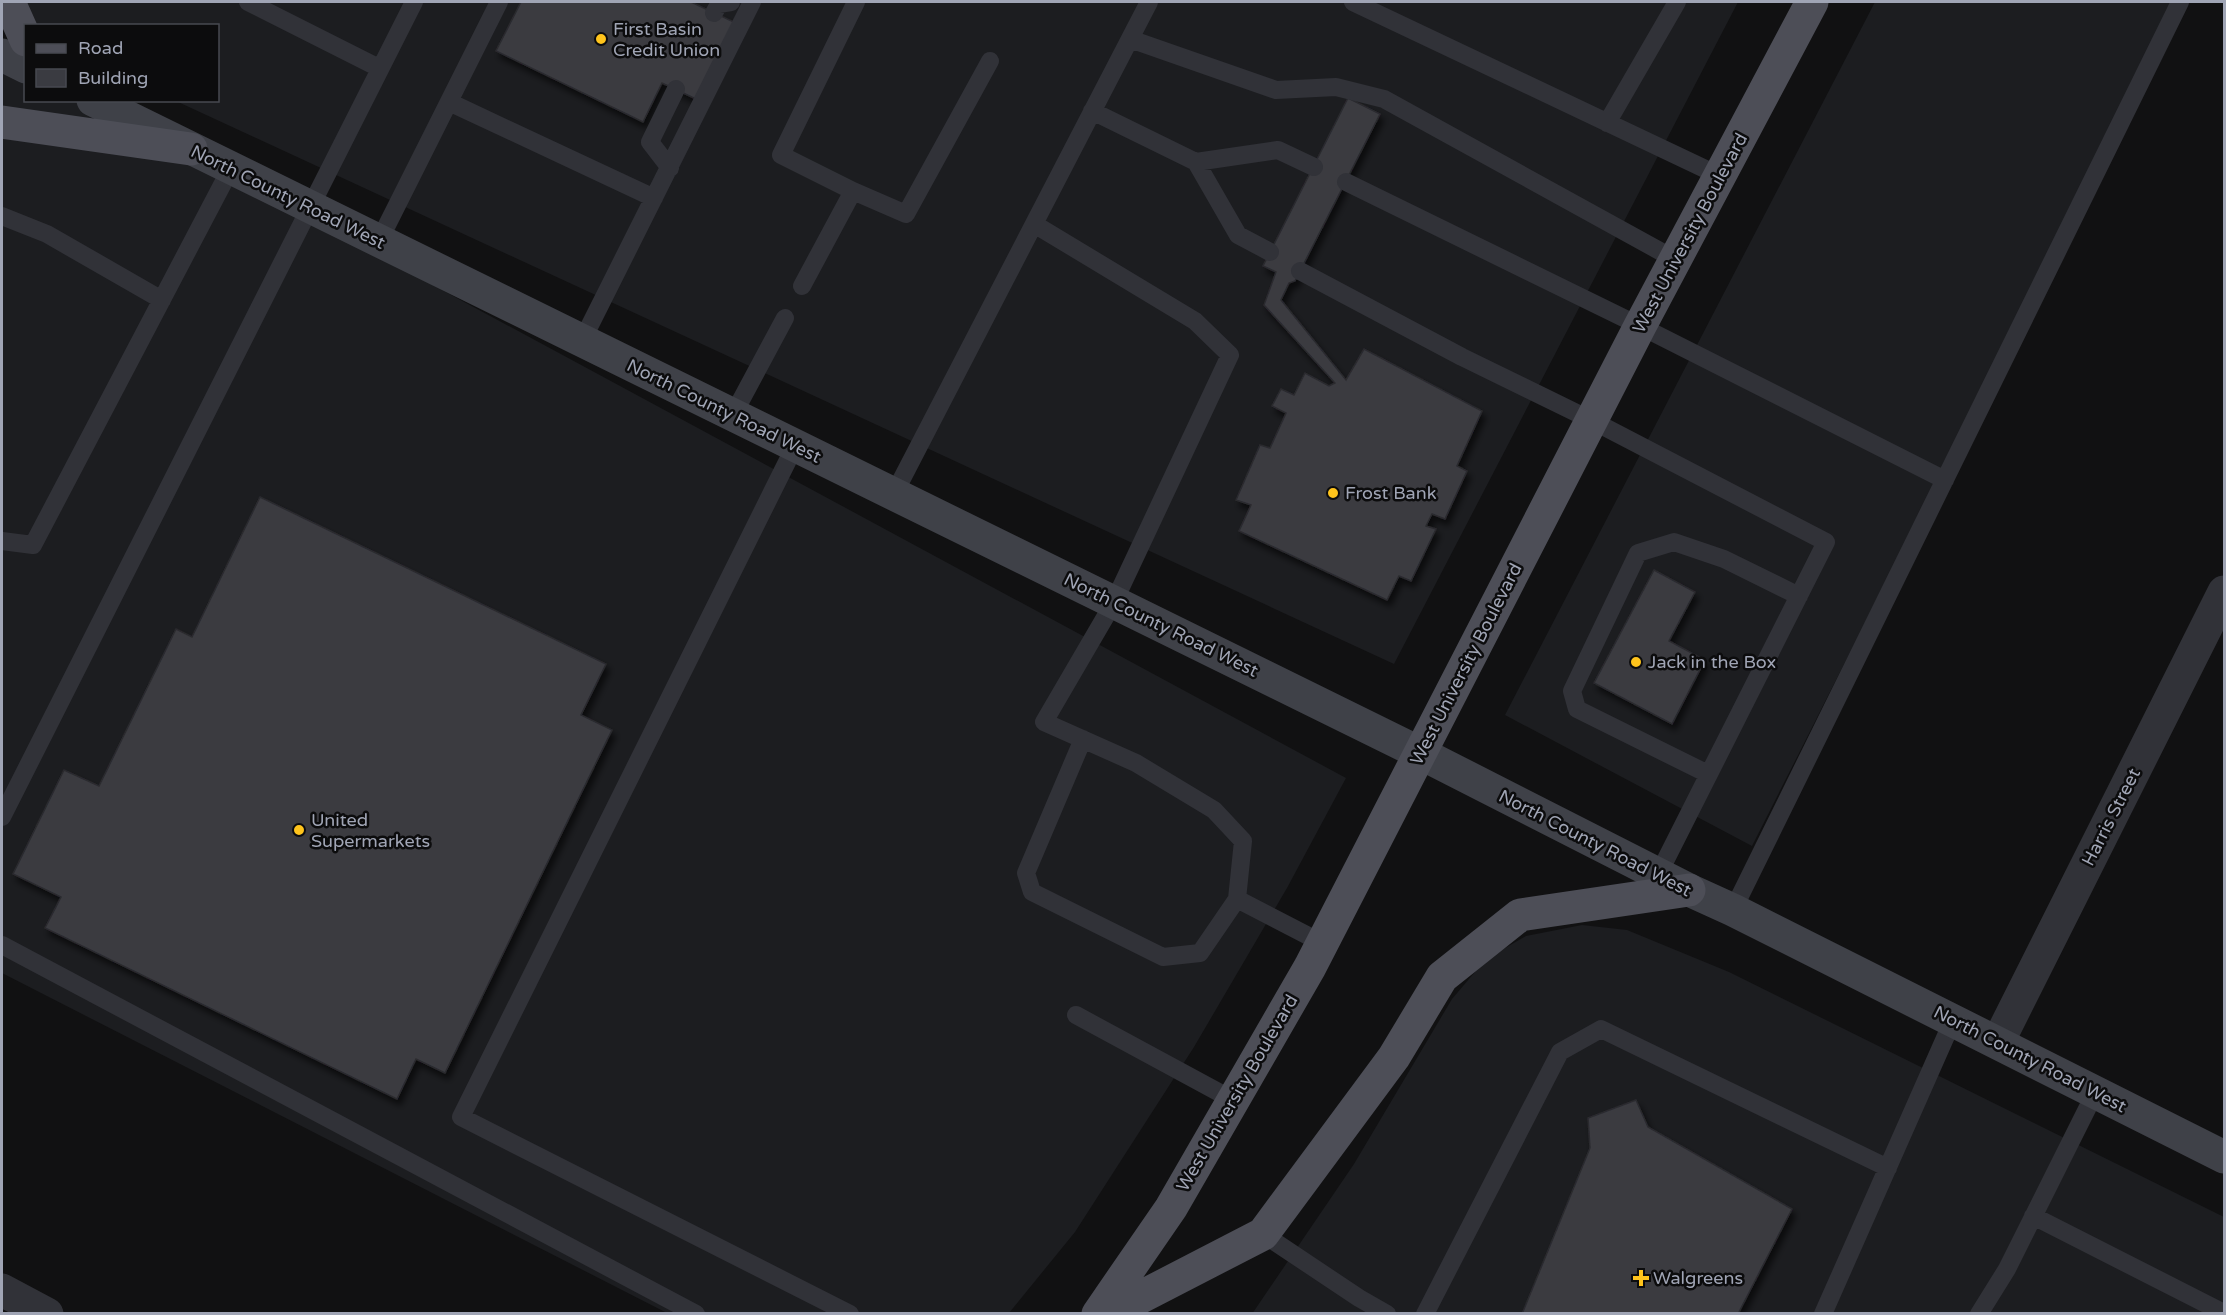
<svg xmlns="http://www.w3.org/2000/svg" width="2226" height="1315" font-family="'Varela Round',sans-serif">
	<defs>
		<filter id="shadow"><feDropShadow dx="3.5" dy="6" stdDeviation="3" flood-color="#0009"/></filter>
	</defs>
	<rect width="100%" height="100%" fill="#111112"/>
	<!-- built -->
	<path fill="#1c1d20" d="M2 2H1738L1394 664 176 101 218 100V26H26Z
		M1875 2H2179L1752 846 1505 715Z
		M2 52 25 65 26 100 92 101 1346 778 1287 888 1194 1047 1075 1232 1009 1313H667L2 973Z
		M1582 925 1627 930 1729 972 2224 1217V1313L1252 1314 1354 1164 1452 999 1486 959 1526 936Z"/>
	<!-- building -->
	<path fill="#3a3b41" stroke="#2b2a2f" stroke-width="1.5" filter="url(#shadow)" d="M521 2H691L736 23 698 100 662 83 643 122 496 51Z
		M1348 98 1380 114 1295 281 1289 283 1281 300 1346 380 1364 349 1482 411 1457 466 1467 471 1445 519 1432 514 1426 526 1436 529 1411 581 1399 576 1387 600 1239 531 1251 505 1236 500 1260 445 1270 448 1286 413 1272 406 1281 389 1294 395 1305 373 1329 386 1335 383 1264 305 1276 272 1263 266Z
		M260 497 606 664 581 715 612 730 445 1073 416 1059 397 1099 45 928 61 897 13 874 64 770 99 786 176 629 192 637Z
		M1654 570 1695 592 1669 641 1705 660 1672 724 1594 683Z
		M1636 1100 1648 1127 1792 1209 1738 1314H1522L1590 1148 1588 1118Z"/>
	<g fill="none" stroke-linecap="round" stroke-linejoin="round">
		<!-- lane -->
		<path stroke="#313238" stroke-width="18" d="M248 2 379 68
			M1353 2 1720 176
			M714 13 719 4 731 2
			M1130 39 1276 90 1336 87 1384 99 1676 260
			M449 102 654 198
			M1092 111 1196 162
			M1607 123 1677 2
			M670 168 650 142 676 89
			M1346 182 1640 326 1945 480
			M853 191 906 214 990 61
			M2 216 47 234 162 300
			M1034 224 1195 321 1230 355 1114 602 1044 722 1136 763 1214 810 1243 841 1237 899 1200 953 1163 957 1032 892 1026 873 1083 739
			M379 241 499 2
			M1270 252 1238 235 1196 162 1278 150 1314 167
			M1300 271 1462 357 1593 421 1826 542 1658 875
			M802 286 853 191 781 155 856 2
			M582 341 752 2
			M733 415 785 318
			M795 446 461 1117 850 1314
			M894 494 1149 2
			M2 541 33 545 231 168
			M1708 774 1577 709 1572 691 1638 553 1674 542 1724 559 1799 596
			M2 817 414 2
			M1237 899 1322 943
			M1733 910 2180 2
			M2 945 696 1314
			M1076 1015 1233 1100
			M2033 1216 2224 1313
			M1263 1234 1359 1298 1387 1314
			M1425 1314 1560 1052 1601 1029 1888 1168
			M1823 1314 1953 1020
			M1979 1314 2007 1269 2095 1093"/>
		<!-- street -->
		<path stroke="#313238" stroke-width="33" d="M1998 1042 2224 592
			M2 1290 47 1314"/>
		<!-- secondary -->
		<path stroke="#3f4148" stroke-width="33" d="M2 55 26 67
			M93 100 1420 753 1689 890 1733 910 2224 1157"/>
		<!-- primary -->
		<path stroke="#4d4e57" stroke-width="33" d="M9 2 26 40
			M2 122 191 149
			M1098 1314 1171 1208 1310 967 1640 326 1812 2
			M1108 1314 1263 1234 1394 1057 1442 977 1520 915 1689 890"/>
	</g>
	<!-- markers -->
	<g fill="#ffc41c" stroke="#0c0c0d" stroke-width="2">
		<circle cx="601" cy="39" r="6"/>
		<circle cx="1333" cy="493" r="6"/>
		<circle cx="1636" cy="662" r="6"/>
		<circle cx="299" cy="830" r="6"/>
		<path d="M1638 1269h6v6h6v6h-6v6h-6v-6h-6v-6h6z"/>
	</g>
	<g text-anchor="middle" stroke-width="5" stroke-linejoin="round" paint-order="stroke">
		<!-- poi labels -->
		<g font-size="18" fill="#a0a5b5" stroke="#0c0c0d" text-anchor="start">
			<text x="613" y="35">First Basin<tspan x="613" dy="21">Credit Union</tspan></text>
			<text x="1345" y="499">Frost Bank</text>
			<text x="1648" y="668">Jack in the Box</text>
			<text x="311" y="826">United<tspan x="311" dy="21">Supermarkets</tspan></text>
			<text x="1653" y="1284">Walgreens</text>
		</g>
		<!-- street labels -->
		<g font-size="18" fill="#a0a5b5" stroke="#0c0c0d">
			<text transform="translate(288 197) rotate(26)" y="6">North County Road West</text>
			<text transform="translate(1690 233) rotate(-62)" y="6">West University Boulevard</text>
			<text transform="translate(724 411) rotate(26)" y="6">North County Road West</text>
			<text transform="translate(1161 625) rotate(26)" y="6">North County Road West</text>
			<text transform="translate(1466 664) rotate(-63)" y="6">West University Boulevard</text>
			<text transform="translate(2111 817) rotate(-63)" y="6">Harris Street</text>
			<text transform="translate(1595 843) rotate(27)" y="6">North County Road West</text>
			<text transform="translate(2030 1059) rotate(27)" y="6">North County Road West</text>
			<text transform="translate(1237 1093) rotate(-60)" y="6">West University Boulevard</text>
		</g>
	</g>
	<!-- border -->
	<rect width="2226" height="1315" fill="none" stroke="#a0a5b5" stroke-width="6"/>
	<!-- legend -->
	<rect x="24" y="24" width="195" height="78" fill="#0c0c0d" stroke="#474950" stroke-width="1.5"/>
	<rect x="36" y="44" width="30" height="9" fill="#4d4e57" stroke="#474950" stroke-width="1.5"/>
	<text x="78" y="54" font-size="18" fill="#a0a5b5">Road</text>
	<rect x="36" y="69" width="30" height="18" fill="#3a3b41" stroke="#474950" stroke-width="1.5"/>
	<text x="78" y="84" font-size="18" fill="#a0a5b5">Building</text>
</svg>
